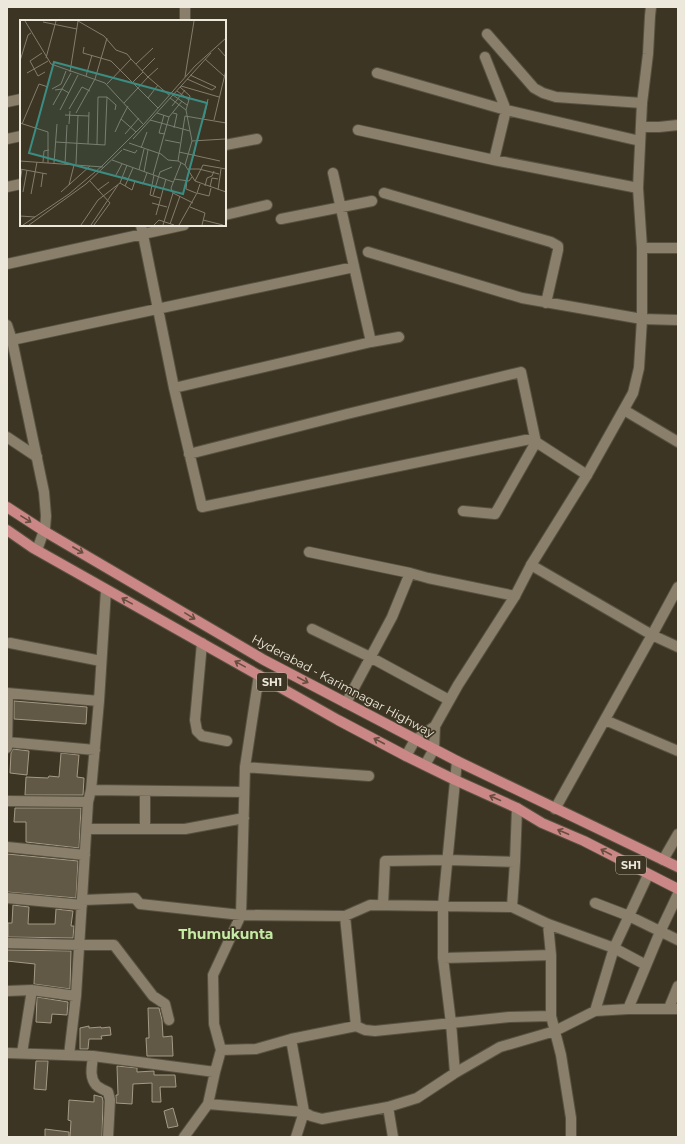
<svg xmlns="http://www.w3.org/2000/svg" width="685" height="1144" font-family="Montserrat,sans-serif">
	<rect width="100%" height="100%" fill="#3d3523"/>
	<!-- building -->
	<path fill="#615845" stroke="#a49a85" d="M14 701 87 707 86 724 14 719Z
		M13 749 29 751 27 775 10 773 11 753Z
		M61 753 79 755 77 777 84 778 83 795H25L26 777 48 778 49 776 59 777Z
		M15 808H81L79 848 26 842V822H14Z
		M7 854 78 861 76 898 7 892Z
		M13 905 29 907 28 924H55L56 909 73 911 71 926H74L73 938 8 937V923H12Z
		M7 950 71 951 70 989 34 984 35 964 7 961Z
		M37 997 68 1002 67 1015 52 1014 51 1023 36 1022Z
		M148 1008H159L162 1020 163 1037 172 1036 173 1056H147L146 1038H149Z
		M89 1026V1028L101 1027V1028L110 1027 111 1035 101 1036 102 1039H89L88 1049H80V1028Z
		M36 1061H48L46 1090 34 1089Z
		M117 1066 137 1068V1072L154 1071V1075H175L176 1087H160L161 1102H152V1083L133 1084 132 1104 116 1103V1095H118Z
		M94 1095 102 1097 103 1101 102 1137H70L71 1121 68 1120 69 1100 94 1102Z
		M173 1108 178 1126 168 1128 164 1111Z
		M45 1129 69 1132V1137H45Z"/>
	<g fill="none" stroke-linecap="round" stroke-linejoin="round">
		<!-- street casing -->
		<g stroke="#585141" stroke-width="12">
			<path id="street" d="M185 21V7
				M487 34 534 88 543 93 556 97 642 103
				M485 57 506 110 494 160
				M377 73 506 110 640 141
				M7 102 21 99
				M641 127H659L678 125
				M358 130 494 160 638 188
				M7 139 21 136
				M225 145 257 139
				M333 173 371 342
				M7 187 21 184
				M384 193 551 242 558 246V250L546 303
				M225 215 267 205
				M281 219 372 201
				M141 225 174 388 202 507 535 438 536 442 495 514 463 511
				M642 248H678
				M368 252 522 298 642 319 678 320
				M7 264 184 225
				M12 340 354 267
				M174 388 371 342 399 337
				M624 410 678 442
				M7 437 37 457
				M536 442 587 475
				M189 454 347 414 521 372 535 438
				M309 552 410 573
				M531 565 652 635 678 647
				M312 629 370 657 449 700
				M10 643 101 661
				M202 643 195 720 197 731 202 736 227 741
				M7 693 99 701
				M346 703 392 617 410 573 428 578 515 596
				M605 720 678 751
				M7 742 95 750
				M7 748 8 694
				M245 767 369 776
				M91 790 244 792
				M145 791V829
				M7 801 88 802
				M555 809 652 635 678 587
				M87 829H185L244 818
				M7 847 85 855
				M663 860 678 834
				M7 898 82 905
				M83 900 135 898 140 904 241 915 345 916 370 905 512 907 548 924 614 948 646 965
				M595 903 629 916 678 940
				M383 905 385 861 448 860 515 862
				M512 907 515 862 517 808
				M345 916 356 1026
				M7 943 80 945H114L153 996 165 1004 169 1020
				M551 955V1016
				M443 958 551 955 548 924
				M7 991 32 990 76 996
				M669 1008 678 986
				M628 1009 660 932 678 894
				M595 1011 614 948 648 875
				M291 1039 304 1112 296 1137
				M221 1050 256 1049 291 1039 356 1026 365 1030 375 1031 509 1017 551 1016 561 1055 571 1118V1137
				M7 1053 93 1056 215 1072
				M22 1053 32 990
				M69 1055 76 996 88 802 91 790 99 701 106 590
				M93 1056C92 1066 89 1077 96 1085 99 1088 104 1090 108 1092L110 1100 108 1137
				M455 1073 451 1023 443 958V905L457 761
				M208 1104 304 1112 311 1116 322 1119 388 1107 417 1098 455 1073 500 1047 555 1031 595 1011 628 1009H678
				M388 1107 393 1137
				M184 1137 208 1104 215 1072 221 1050 214 1024 213 975 241 915 245 767 259 675"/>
		</g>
		<!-- secondary casing -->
		<g stroke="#585141" stroke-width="12">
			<path id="secondary" d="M7 325 12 340 44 492 46 516 45 528 37 550
				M406 756 415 740 435 726 458 685 515 596 531 565 587 475 633 393 639 368 642 319V248L638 188 642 103 648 54 650 16 651 7
				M425 765 434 749 435 726"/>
		</g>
		<!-- primary casing -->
		<g stroke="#585141" stroke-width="12">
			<path id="primary" d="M7 507 44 531 264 660 457 761 678 867
				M7 530 33 548 338 720 406 756 455 780 517 808 542 823 584 841 678 889"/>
		</g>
		<!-- street -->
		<use href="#street" stroke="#897f6b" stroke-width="10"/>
		<!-- secondary -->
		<use href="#secondary" stroke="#897f6b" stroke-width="10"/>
		<!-- primary -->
		<use href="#primary" stroke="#cb8785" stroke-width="10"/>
	</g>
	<!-- one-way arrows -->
	<defs><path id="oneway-shaft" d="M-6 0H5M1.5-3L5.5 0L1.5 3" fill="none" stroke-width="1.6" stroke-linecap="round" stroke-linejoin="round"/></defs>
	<g stroke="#684e40">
		<use href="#oneway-shaft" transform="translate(26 519) rotate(32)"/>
		<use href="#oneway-shaft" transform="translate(78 550) rotate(30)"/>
		<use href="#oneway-shaft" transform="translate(127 601) rotate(-151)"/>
		<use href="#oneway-shaft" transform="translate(190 616) rotate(31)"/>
		<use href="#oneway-shaft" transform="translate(240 664) rotate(-151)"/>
		<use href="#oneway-shaft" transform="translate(303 680) rotate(28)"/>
		<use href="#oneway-shaft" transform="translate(379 741) rotate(-152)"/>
		<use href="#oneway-shaft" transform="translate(495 798) rotate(-156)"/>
		<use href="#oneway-shaft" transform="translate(563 832) rotate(-157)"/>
		<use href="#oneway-shaft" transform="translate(606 852) rotate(-152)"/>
	</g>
	<g text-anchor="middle" stroke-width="3.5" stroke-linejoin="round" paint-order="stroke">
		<!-- shield labels -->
		<g fill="#3d3523" stroke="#b8b2a4" stroke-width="1">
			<rect x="257" y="673" width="30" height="18" rx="3"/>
			<rect x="616" y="856" width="30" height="18" rx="3"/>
		</g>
		<g font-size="11" font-weight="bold" fill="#ede8dc">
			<text x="272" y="686">SH1</text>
			<text x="631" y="869">SH1</text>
		</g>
		<!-- street labels -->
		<g font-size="12" fill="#ede8dc" stroke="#3d3523">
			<text transform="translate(343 686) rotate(28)" y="4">Hyderabad - Karimnagar Highway</text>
		</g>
		<!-- quarter labels -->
		<g font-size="14" font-weight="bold" fill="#c4eaa4" stroke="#3d3523">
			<text x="226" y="939">Thumukunta</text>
		</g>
	</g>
	<!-- overview -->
	<g transform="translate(20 20)">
		<rect width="206" height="206" fill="#3d3523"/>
		<path fill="none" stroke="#837d6d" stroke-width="1" d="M5 1 31 44 85 63 123 104M58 1 84 16 96 30 107 34 111 39M23 2 57 9M64 27 63 33 91 41 138 88M198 28 206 37M22 33 10 41 18 56 25 52M26 38 36 1M185 39 204 56M0 41 8 15 11 13M116 44 133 28M122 51 135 38M50 52 58 1M7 53 28 41M66 56 72 35M165 57 174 1M167 59 192 70 196 67 170 55M112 63 123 52M87 64 111 39 128 57 138 48M161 66 199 77M160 67 170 76 166 90 172 121 165 145M32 69 41 64 46 51M35 70 42 69 49 73M157 71 169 80M153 75 167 85M128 78 138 65M150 78 166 90M104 83 128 57 149 75M33 85 51 53M108 86 101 99 116 112M152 86 165 70M49 89 62 67 70 71M40 90 58 55M56 93 75 59 87 18M137 93 149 97M153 93 157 94 154 108M45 95 69 96M144 95 139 113 145 114M184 98 188 79M130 100 170 111M194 100 206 50M0 103 28 112V143M2 104 19 64 28 67M49 104 50 91M206 105V139M95 112 101 99M105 114 119 98M113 119 191 33M145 120 160 123M172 121 205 119M36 122 85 125 87 77 96 85 95 90M109 123 141 134 148 140 158 141 165 145 175 161 206 172M68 124 69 92M77 124 78 77H87M121 128 127 112M103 129 115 133 117 130M159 132 200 141M174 136 176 122M92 140 153 162M0 141 83 147M158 141 165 96 206 103M23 142 24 131 29 130M34 143 37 104M45 144 47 105M56 144 58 95M0 149 27 154M168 149H179L199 154M119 150 124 129M124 152 128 130M96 155 102 144M133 155 149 97 162 81M134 155 130 175 140 178M103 157 123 164 127 153M154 159 169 161 172 157M167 160 166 169 176 173M70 161 90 183 74 205M175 161 183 145 206 149M0 162 2 149M100 163 107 145M49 165 54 145M105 166 113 148M185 166 187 158 192 156 194 151M21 167 23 153M190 167 192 158 198 159M78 170 89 162M198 170 201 149M3 172 7 150M41 172 70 146M153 173 173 183M177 173 189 176 191 168M11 174 17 142M133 175 140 152 152 147M132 183 147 187M170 187 185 193 182 205M136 195 146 159M0 196 15 197M183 200 203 205M150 204 160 176M3 205 49 174 82 146 124 104 175 46 206 18M9 205 66 164 102 130M61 205 78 180 100 163 112 170 115 161M71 205 98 165M134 205 139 200 154 205M143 205 153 173 151 168 161 143M159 205 177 173 180 164"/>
		<path fill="#3b8d84" fill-opacity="0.15" stroke="#3b8d84" stroke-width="2" d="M34 42 187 83 163 174 9 133Z"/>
		<rect width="206" height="206" fill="none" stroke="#ede8dc" stroke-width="2"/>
	</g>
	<!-- border -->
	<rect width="685" height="1144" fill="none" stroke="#ede8dc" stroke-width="16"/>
</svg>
